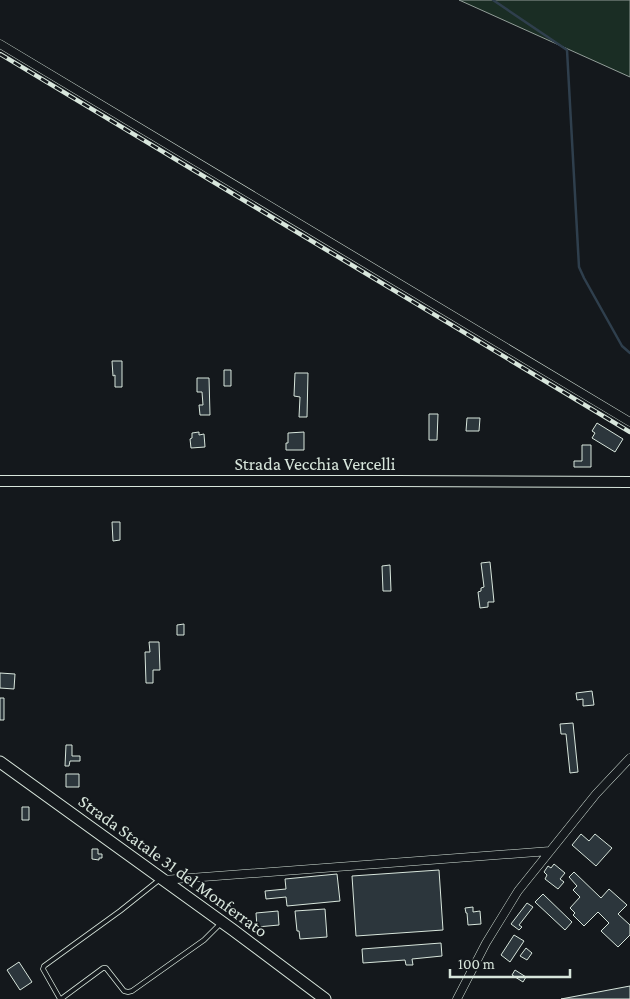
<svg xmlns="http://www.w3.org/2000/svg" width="630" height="999" font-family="'Crimson Pro',serif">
	<rect width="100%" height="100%" fill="#14181c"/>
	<!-- green -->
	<path fill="#1a2d24" stroke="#939e99" d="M459 0H630V77Z"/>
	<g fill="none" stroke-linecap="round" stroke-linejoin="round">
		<!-- stream -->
		<path stroke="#2f3f4d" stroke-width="2.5" d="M493 0 567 50 579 267 584 278 622 346 630 353"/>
	</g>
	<!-- building -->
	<path fill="#2c363c" stroke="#d8e6dc" d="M112 361H122V387H115V375L113 376Z
		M224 370H231V386H224Z
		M295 373H308L307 417H299L300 397 294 396Z
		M197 378H209L210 415H200L199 405H203L202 392H197Z
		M429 414H438L437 440H429Z
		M467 418H480L479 431H466Z
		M597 423 623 439 615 452 592 438 595 433 592 431Z
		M199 432V435L204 434 205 447 191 448 190 439 192 438V433Z
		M304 432V450H286V443H288V433Z
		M582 445H591V467H574V461H582Z
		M112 522H120V540L113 541Z
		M490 562 494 602H488V607L480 608 478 592 481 591V588L484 587 481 563Z
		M390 565 391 591H383L382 566Z
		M184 624V635H177V625Z
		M149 642H159L160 670H153V683H146L145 652H150Z
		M0 673 15 674 14 689 0 688Z
		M592 691 594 705 583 706V699L577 700 576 693Z
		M0 698H4V720H0Z
		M573 723 578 772 570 773 566 734H561L560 724Z
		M66 745H72V756H80V761H70L69 766H65Z
		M66 774H79V787H66Z
		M22 807H29V820H22Z
		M581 834 589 841 595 834 612 848 596 866 572 845Z
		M92 849H98V854H102V858H99V860L92 859Z
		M554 864 565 873 560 879 564 882 558 889 545 879 547 875 544 872 548 866 551 868Z
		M439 870 443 930 356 936 352 876Z
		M574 872 601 898 609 889 627 905 618 914 630 925V935L618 947 601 931 609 923 598 912 584 926 573 915 575 913 570 908 580 897 573 890 577 886 569 877Z
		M337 874 340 901 287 906 286 897 266 899 265 891 286 889 285 879Z
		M543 894 572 922 565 930 535 902Z
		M527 903 533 907 519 925 522 927 519 930 511 924Z
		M473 907V912L480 911 481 924 468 925 467 913H466L465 908Z
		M325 909 327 937 300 939 299 931H297L295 911Z
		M278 911 279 925 257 927 256 913Z
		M514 935 524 941 510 962 501 955Z
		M441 943 442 956 412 959 413 965H406L405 960 363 963 362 949Z
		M526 948 532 953 527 960 520 956Z
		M19 962 32 982 20 990 7 970Z
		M515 970 526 977 523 982 512 975Z
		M630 986V999H561Z"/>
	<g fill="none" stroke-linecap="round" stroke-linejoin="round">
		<!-- lane casing -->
		<g stroke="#d8e6dc" stroke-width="5.5">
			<path id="lane" d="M60 999 43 969 44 966 120 911 159 880
				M61 999 103 968H106L124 991 128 992 132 991 204 940 221 923"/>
		</g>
		<!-- street casing -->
		<g stroke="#d8e6dc" stroke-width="9">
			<path id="street" d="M0 44 630 422
				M163 880 550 851
				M457 999 486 943 518 891 596 794 630 758"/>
		</g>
		<!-- secondary casing -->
		<g stroke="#d8e6dc" stroke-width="12">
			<path id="secondary" d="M0 481H395L630 482"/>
		</g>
		<!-- primary casing -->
		<g stroke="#d8e6dc" stroke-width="13">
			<path id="primary" d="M0 762 233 930 325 999"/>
		</g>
		<!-- lane -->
		<use href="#lane" stroke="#14181c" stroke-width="4"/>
		<!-- street -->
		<use href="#street" stroke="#14181c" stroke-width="8"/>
		<!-- secondary -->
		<use href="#secondary" stroke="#14181c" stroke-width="10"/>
		<!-- primary -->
		<use href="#primary" stroke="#14181c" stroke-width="11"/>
		<!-- rail casing -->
		<g stroke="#d8e6dc" stroke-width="4.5">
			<path id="rail" d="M0 54 630 432"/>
		</g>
		<!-- rail -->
		<use href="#rail" stroke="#14181c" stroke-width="2.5" stroke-dasharray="8" stroke-linecap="butt"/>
	</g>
	<g text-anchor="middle" stroke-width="4" stroke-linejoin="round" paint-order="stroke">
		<!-- street labels -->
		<g font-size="18" fill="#d8e6dc" stroke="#14181c">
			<text x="315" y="470">Strada Vecchia Vercelli</text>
			<text transform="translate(173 866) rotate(36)" y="6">Strada Statale 31 del Monferrato</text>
		</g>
	</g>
	<!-- scale -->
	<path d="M450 969v8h120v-8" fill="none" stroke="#d8e6dc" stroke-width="2.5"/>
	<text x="458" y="969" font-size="15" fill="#d8e6dc" stroke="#14181c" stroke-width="4" paint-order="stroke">100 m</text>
</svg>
